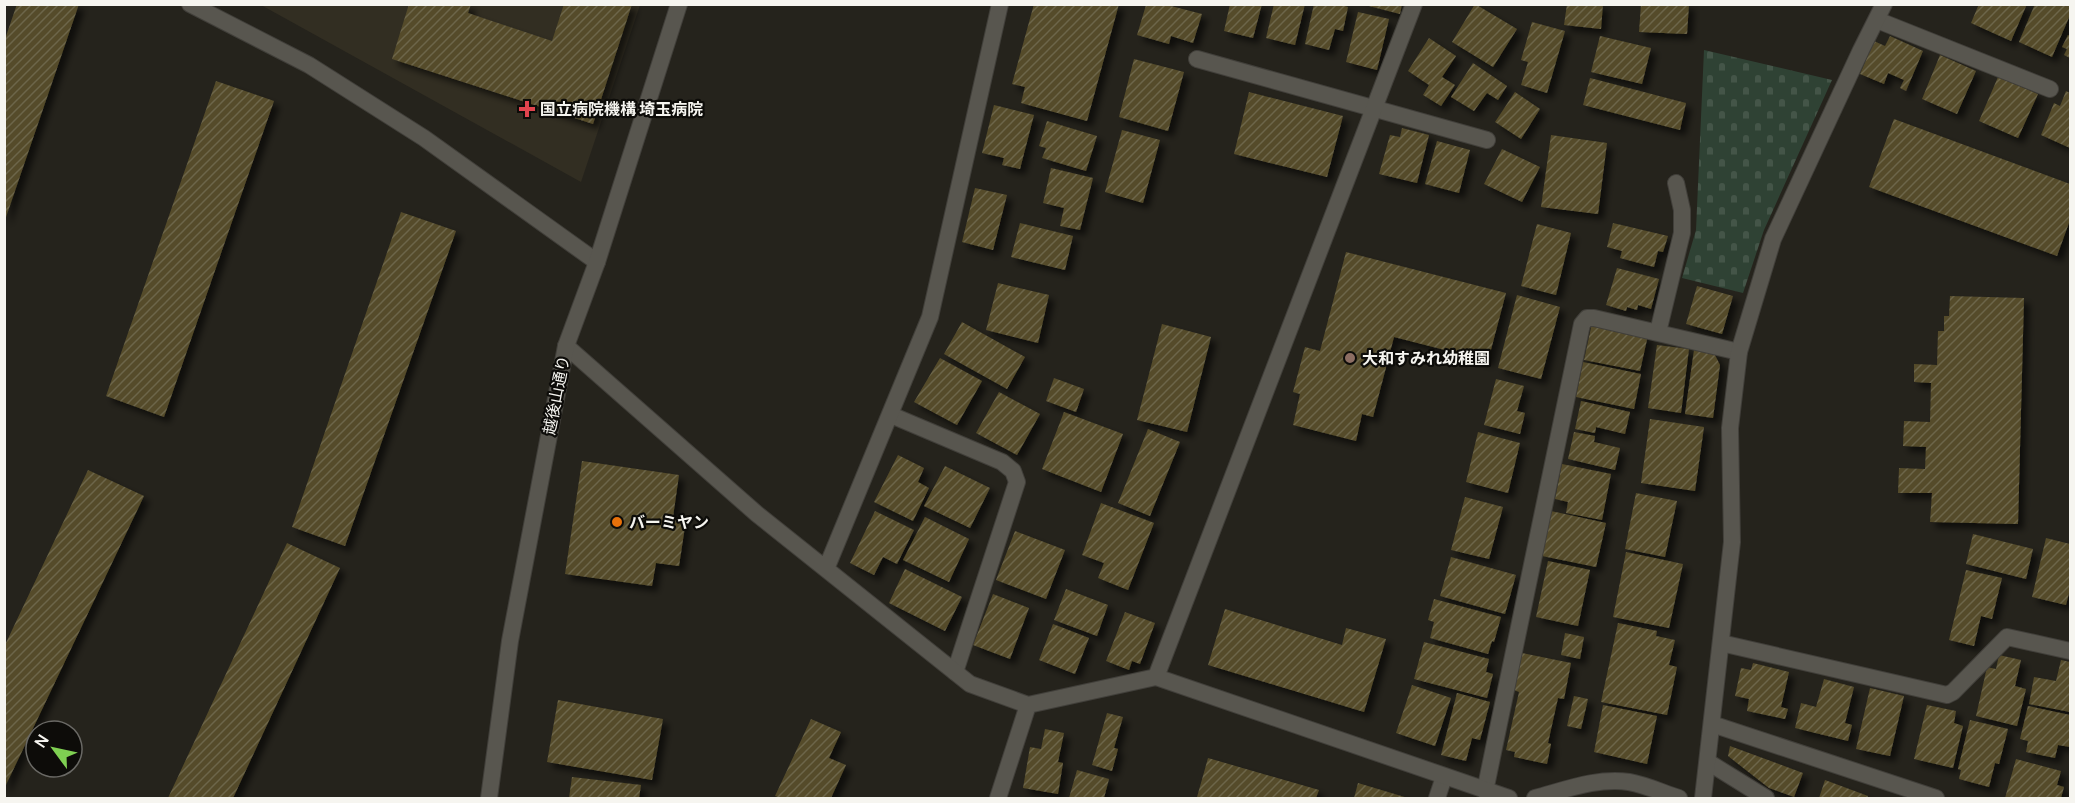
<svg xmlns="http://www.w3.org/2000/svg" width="2075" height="803" font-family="Manrope,'Noto Sans JP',sans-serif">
	<defs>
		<pattern id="cemetery-stones" width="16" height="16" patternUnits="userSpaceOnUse" patternTransform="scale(1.5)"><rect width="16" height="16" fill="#2f4234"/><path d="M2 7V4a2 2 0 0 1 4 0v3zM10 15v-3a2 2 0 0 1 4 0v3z" fill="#445548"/></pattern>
		<pattern id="building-hatch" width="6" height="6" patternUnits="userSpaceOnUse" patternTransform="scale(1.5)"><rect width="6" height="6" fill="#544b2a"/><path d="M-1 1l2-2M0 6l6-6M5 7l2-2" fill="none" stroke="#6d6649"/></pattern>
		<filter id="shadow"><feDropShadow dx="5.5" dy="5.5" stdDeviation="3" flood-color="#0009"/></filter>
	</defs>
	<rect width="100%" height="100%" fill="#25231c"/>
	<!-- built -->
	<path fill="#322e22" d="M261 5H640L581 182Z"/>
	<!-- cemetery -->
	<path fill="url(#cemetery-stones)" d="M1704 50 1832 80 1764 230 1743 293 1682 278 1696 230Z"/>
	<!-- building -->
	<path fill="url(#building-hatch)" filter="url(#shadow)" d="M17 4H79L5 220 4 42Z
		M409 4H471L468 13 552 41 564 4H632L593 124 392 59Z
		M1034 4H1119L1087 121 1021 103 1025 87 1012 84Z
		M1230 4H1262L1253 38 1224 31Z
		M1274 4H1305L1295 45 1266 38Z
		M1314 4H1339L1348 7 1343 31 1335 29 1329 50 1305 44Z
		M1361 4H1402L1400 14Z
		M1475 4 1517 29 1493 67 1452 42Z
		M1567 4H1603L1601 29 1564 25Z
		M1641 4H1689L1687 34 1639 32Z
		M1979 4H2027L2011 41 1971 23Z
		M2035 4H2070V15L2052 57 2019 42Z
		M1146 5H1167L1202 14 1193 43 1171 36 1169 44 1137 35Z
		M1358 12 1389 19 1377 70 1346 62Z
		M1532 22 1565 31 1547 93 1521 85 1528 62 1521 60Z
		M2068 35 2070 36V58L2064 55 2067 49 2062 47Z
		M1600 36 1651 48 1642 84 1591 72Z
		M1890 36 1923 51 1906 91 1900 88 1904 80 1888 73 1884 84 1860 74 1874 41 1885 46Z
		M1429 38 1456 56 1442 77 1455 85 1441 106 1423 95 1429 85 1408 71Z
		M1940 55 1976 71 1957 114 1922 99Z
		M1134 59 1184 72 1168 131 1119 117Z
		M1473 63 1507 86 1498 100 1487 93 1474 111 1451 97Z
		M1998 77 2038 94 2018 138 1979 121Z
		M1590 78 1686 103 1680 130 1583 105Z
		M216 81 274 101 164 417 106 396Z
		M2066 91 2070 93V148L2041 135 2054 103 2060 106Z
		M1249 92 1343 116 1327 177 1234 154Z
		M1515 92 1540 109 1521 139 1495 122Z
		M994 105 1034 115 1020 169 1002 165 1004 158 982 153Z
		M1894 119 2070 184V220L2057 256 1869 187Z
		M1047 121 1097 136 1086 171 1042 158 1046 148 1039 146Z
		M1402 128 1429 135 1417 183 1379 174 1390 135 1400 137Z
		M1122 130 1160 140 1143 203 1105 192Z
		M1551 135 1607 143 1598 214 1541 207Z
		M1437 141 1470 150 1459 193 1425 184Z
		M1502 149 1540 167 1522 202 1484 184Z
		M1051 168 1093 178 1080 230 1060 226 1064 208 1043 203Z
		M975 188 1007 195 993 250 962 242Z
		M401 212 456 231 345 546 292 527Z
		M1020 223 1073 236 1065 270 1011 257Z
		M1613 223 1668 236 1663 252 1658 251 1654 267 1620 258 1622 251 1607 247Z
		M1537 224 1571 233 1556 295 1521 286Z
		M1346 252 1506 293 1488 361 1394 337 1373 417 1362 414 1356 441 1293 425 1300 394 1293 392 1305 347 1320 351Z
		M1617 268 1659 279 1651 309 1638 305 1637 310 1627 307 1626 311 1606 305Z
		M998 283 1049 295 1038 343 986 330Z
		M1697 286 1733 296 1722 334 1686 324Z
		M1517 295 1560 307 1541 379 1498 368Z
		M1950 296 2024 298 2018 524 1930 522 1932 493H1898L1899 468 1925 469 1926 447 1903 446 1904 421 1930 422 1931 383 1914 382V364L1937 365 1938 331H1944V316H1949Z
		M962 322 1025 357 1007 389 944 354Z
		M1592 323 1648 335 1640 371 1584 360Z
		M1162 324 1211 337 1187 432 1137 420Z
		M1657 345 1689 349 1681 413 1648 408Z
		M1694 350 1714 353 1720 365 1713 418 1685 414Z
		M940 358 982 381 957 425 914 402Z
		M1583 362 1641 374 1634 409 1576 397Z
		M1054 378 1084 389 1076 412 1046 401Z
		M1496 379 1524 386 1517 411 1525 413 1520 434 1484 425Z
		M999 392 1040 414 1017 455 976 433Z
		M1581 401 1630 412 1625 434 1596 427 1595 433 1575 429Z
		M1064 412 1123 434 1101 492 1042 469Z
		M1650 419 1704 427 1695 491 1641 483Z
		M1148 429 1180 442 1150 516 1118 503Z
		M1478 432 1520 443 1508 493 1466 482Z
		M1574 432 1595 436 1594 442 1620 448 1615 470 1568 459Z
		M898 455 924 468 918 482 929 488 913 521 874 502Z
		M582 461 679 475 673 517 686 520 679 566 656 563 652 586 565 574Z
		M1562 464 1611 474 1602 520 1566 513 1568 502 1555 499Z
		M945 466 990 488 970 528 924 506Z
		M88 470 144 496 4 789V647Z
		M1636 493 1677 501 1665 557 1625 549Z
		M1465 497 1503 507 1489 559 1451 550Z
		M1101 503 1154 523 1128 590 1098 578 1104 563 1082 555Z
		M875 511 914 530 897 564 883 557 874 575 850 563Z
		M1551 511 1606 523 1596 567 1542 556Z
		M925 517 969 539 949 582 903 560Z
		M1015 531 1065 550 1046 599 996 580Z
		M1973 534 2033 549 2026 579 1966 564Z
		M2046 538 2070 544V589L2066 605 2032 597Z
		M287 543 340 568 233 798H168Z
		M1626 552 1683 564 1669 628 1613 617Z
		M1451 557 1516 575 1505 614 1440 596Z
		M1548 561 1590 570 1578 626 1536 617Z
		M905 569 962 597 945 631 889 603Z
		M1966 570 2002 578 1992 619 1981 616 1974 646 1949 640Z
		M1066 589 1108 605 1097 636 1054 620Z
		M993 594 1029 608 1010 659 973 645Z
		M1434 599 1501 617 1494 642 1492 641 1488 654 1430 638 1434 622 1428 620Z
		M1225 609 1342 645 1346 628 1386 639 1364 712 1208 665Z
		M1125 612 1155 623 1140 664 1132 661 1129 670 1106 661Z
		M1618 623 1657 631 1656 636 1675 640 1669 665 1677 667 1667 715 1601 702Z
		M1053 624 1089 638 1075 674 1039 660Z
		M1565 633 1584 637 1580 659 1561 655Z
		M1424 642 1489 659 1486 672 1493 674 1487 698 1414 679Z
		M1522 653 1571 663 1564 699 1558 698 1548 743 1551 744 1547 764 1514 757 1515 752 1506 750 1519 692 1514 690Z
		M1999 655 2021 660 2015 686 2026 689 2017 726 1976 716 1987 667 1996 669Z
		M2061 660 2070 662V712L2029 704 2034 677 2056 681Z
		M1753 663 1789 672 1781 707 1788 709 1785 719 1747 711 1749 699 1735 696 1741 668 1751 670Z
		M1824 679 1854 687 1845 723 1852 725 1848 741 1795 728 1801 703 1816 707Z
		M1412 685 1451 698 1435 746 1396 733Z
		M1870 688 1904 696 1890 756 1856 749Z
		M1457 693 1490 702 1480 740 1472 738 1466 761 1441 755Z
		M1574 696 1588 699 1581 729 1567 726Z
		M558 700 663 719 652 780 547 762Z
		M1603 705 1657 716 1647 764 1594 752Z
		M1927 705 1956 711 1954 723 1963 726 1953 768 1914 759Z
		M2028 706 2070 715V747L2058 745 2055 758 2026 752 2028 741 2020 739Z
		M1107 713 1123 717 1114 748 1118 749 1112 771 1092 765Z
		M811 719 841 732 829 758 846 765 831 798H780L775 796Z
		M1970 720 2008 729 1999 764 1995 763 1989 787 1959 779 1961 770 1958 769Z
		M1045 729 1064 733 1058 762 1063 763 1058 794 1023 788 1030 747 1041 749Z
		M1730 746 1803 773 1794 797 1769 788 1728 756Z
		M1208 758 1319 790 1316 798H1204L1197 797Z
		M2016 759 2061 771 2057 785 2064 787 2061 798H2005Z
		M1077 770 1109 779 1104 798H1069Z
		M572 777 641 785 639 798H569Z
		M1825 780 1868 796 1867 798H1819Z
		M1358 783 1408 798H1354Z"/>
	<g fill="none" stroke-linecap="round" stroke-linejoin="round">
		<!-- service casing -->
		<g stroke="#413f3a" stroke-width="18">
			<path id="service" d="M190 4 309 65 424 138 597 262
				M1877 20 2050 89
				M1197 59 1487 140
				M1658 332 1682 233V210L1676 183
				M891 415 1002 462 1013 471 1017 482 955 672
				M1708 762 1766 798
				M1485 791 1582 324 1587 318H1594L1739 352
				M1437 798 1444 777"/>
		</g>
		<!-- minor casing -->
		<g stroke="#413f3a" stroke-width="18">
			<path id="minor" d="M566 346 757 514 970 684 1028 705 1156 677 1509 798
				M826 569 930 317 1000 4
				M1721 643 1947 695 1953 692 2007 637 2070 651
				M1156 677 1414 4
				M1712 724 1936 798
				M998 798 1028 705
				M1535 798C1565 790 1598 777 1629 782 1646 785 1663 793 1679 798
				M1703 798 1732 542 1730 428 1739 352 1773 239 1861 50 1884 4"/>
		</g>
		<!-- tertiary casing -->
		<g stroke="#413f3a" stroke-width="18">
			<path id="tertiary" d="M489 798 510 641 566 346 597 262 679 4"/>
		</g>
		<!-- service -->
		<use href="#service" stroke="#58564f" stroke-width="16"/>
		<!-- minor -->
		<use href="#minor" stroke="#58564f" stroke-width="16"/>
		<!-- tertiary -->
		<use href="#tertiary" stroke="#58564f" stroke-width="16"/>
	</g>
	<!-- markers -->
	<path fill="#e0444e" stroke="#0d0c09" stroke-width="2" d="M524 100h6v6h6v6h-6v6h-6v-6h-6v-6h6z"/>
	<circle fill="#8d6e63" stroke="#0d0c09" stroke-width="2" cx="1350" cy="358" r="6"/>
	<circle fill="#e8710a" stroke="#0d0c09" stroke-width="2" cx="617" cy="522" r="6"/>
	<g text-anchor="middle" stroke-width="4.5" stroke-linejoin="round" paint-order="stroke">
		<!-- poi labels -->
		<g font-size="16" font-weight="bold" fill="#f6f5f0" stroke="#0d0c09" text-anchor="start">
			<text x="540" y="115">国立病院機構 埼玉病院</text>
			<text x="1362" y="364">大和すみれ幼稚園</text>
			<text x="629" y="528">バーミヤン</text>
		</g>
		<!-- street labels -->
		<g font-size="16" fill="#f6f5f0" stroke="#0d0c09">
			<text transform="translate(556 395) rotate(-79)" y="6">越後山通り</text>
		</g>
	</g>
	<!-- border -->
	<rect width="2075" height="803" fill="none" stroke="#f6f5f0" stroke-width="12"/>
	<!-- north arrow -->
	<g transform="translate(54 749) rotate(303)"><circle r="28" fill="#0d0c09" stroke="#6a6965" stroke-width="1.5"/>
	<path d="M0-4.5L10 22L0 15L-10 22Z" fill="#7fd052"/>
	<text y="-9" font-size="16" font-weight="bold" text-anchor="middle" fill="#f6f5f0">N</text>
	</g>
</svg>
